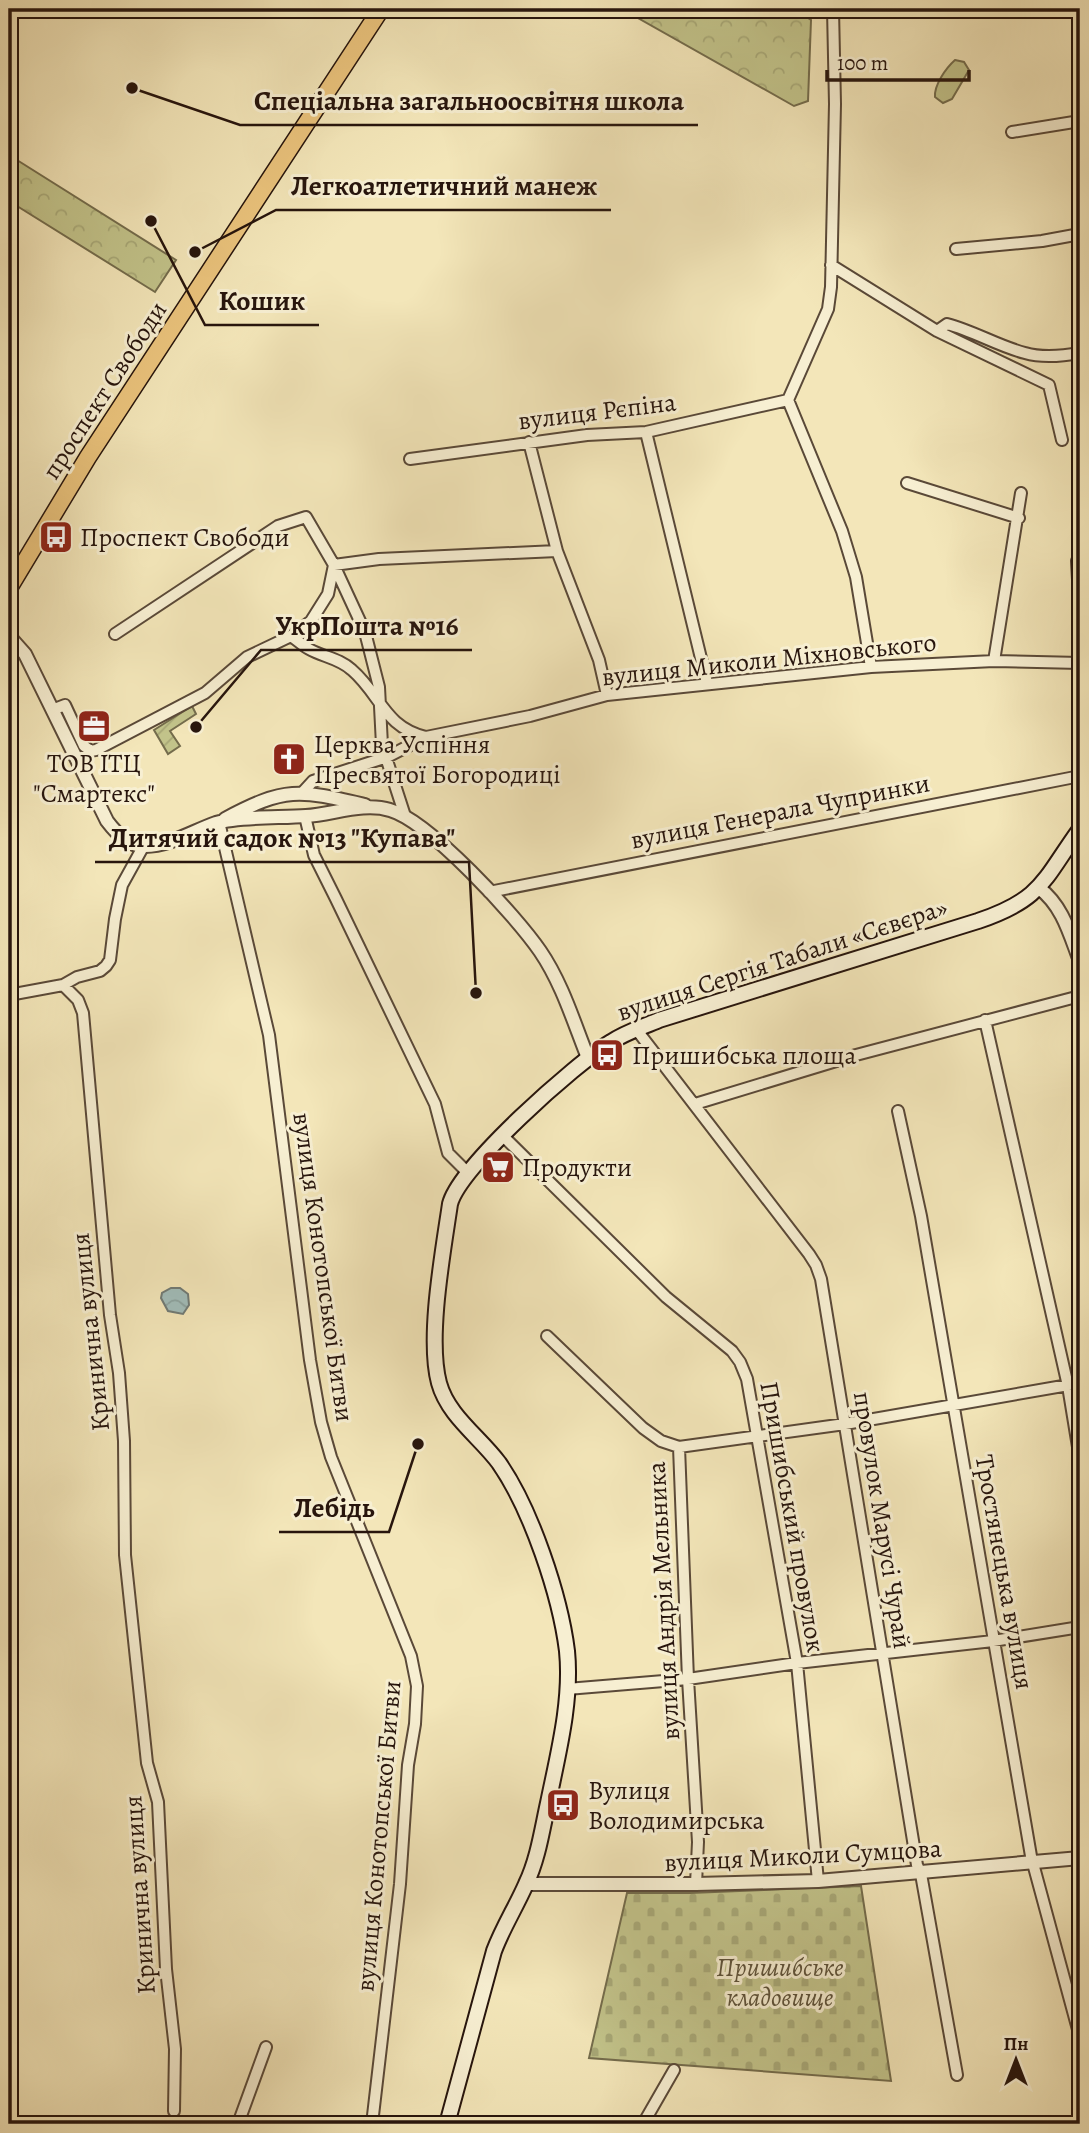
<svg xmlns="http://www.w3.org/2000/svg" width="1089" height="2133" font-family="Alegreya,serif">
	<defs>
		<pattern id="forest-crowns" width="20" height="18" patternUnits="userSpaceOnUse" patternTransform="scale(1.75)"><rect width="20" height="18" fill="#c2c38a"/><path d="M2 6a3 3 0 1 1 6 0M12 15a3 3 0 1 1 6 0" fill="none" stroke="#a7a776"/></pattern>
		<pattern id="cemetery-stones" width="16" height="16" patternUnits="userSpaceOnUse" patternTransform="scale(1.75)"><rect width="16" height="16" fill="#c2c38a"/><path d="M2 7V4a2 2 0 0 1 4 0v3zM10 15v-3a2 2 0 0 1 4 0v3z" fill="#a7a776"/></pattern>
		<pattern id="garden-furrows" width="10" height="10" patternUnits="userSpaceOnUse" patternTransform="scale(1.75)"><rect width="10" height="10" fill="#c2c38a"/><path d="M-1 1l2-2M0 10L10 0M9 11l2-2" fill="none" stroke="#a7a776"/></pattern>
		<pattern id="water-waves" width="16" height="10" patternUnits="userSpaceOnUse" patternTransform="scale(1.75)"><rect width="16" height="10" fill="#a1bdba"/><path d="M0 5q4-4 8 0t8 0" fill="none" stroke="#8ba29f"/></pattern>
	</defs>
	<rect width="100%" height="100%" fill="#f3e6b9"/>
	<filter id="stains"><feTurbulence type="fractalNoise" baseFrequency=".00286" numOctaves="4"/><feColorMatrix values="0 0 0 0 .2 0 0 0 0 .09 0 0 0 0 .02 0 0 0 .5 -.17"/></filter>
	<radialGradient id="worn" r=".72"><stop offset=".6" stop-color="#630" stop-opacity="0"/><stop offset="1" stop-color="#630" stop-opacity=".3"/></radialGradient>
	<!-- grass -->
	<path fill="#c2c38a" stroke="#746c4c" stroke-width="2" d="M955 60 964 62 969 70 952 99 943 103 935 97C934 85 946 68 955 60Z"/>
	<!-- forest -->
	<path fill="url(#forest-crowns)" stroke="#746c4c" stroke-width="2" d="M641 9H795L811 20 808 101 794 106 638 18Z
		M9 155 176 260 155 292 9 201Z"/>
	<!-- cemetery -->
	<path fill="url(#cemetery-stones)" stroke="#746c4c" stroke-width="2" d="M861 1886 891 2081 589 2058 627 1893H690Z"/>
	<!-- garden -->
	<path fill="url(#garden-furrows)" stroke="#746c4c" stroke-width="2" d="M192 706 196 714 170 731 180 746 168 754 154 730Z"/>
	<!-- water -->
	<path fill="url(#water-waves)" stroke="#707a75" stroke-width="2" d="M171 1288H180L188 1294 189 1305 183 1314 168 1311 161 1298 162 1293Z"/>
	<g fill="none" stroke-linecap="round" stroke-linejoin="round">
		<!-- minor casing -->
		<g stroke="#5a4938" stroke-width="14">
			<path id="minor" d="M1012 132 1080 121
				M956 249 1042 241 1080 234
				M831 265 937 331 1049 385 1062 440
				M937 331 947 324C974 331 998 346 1025 353 1042 358 1063 356 1080 353
				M788 400 828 309 831 287 835 104 833 9
				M788 400 842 531 856 577 871 667
				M646 432 707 683
				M529 442 557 551 599 660 607 695
				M410 459 587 435 646 432 788 400
				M907 483 1019 518
				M1080 554 1077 561 1080 616
				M115 634 278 526 306 517 334 565 365 632 379 687 382 745 405 816
				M291 636C297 640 302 645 309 649 323 657 339 658 352 670 381 695 384 727 426 737
				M994 661 1021 493
				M52 710 65 705 84 746 91 751 96 750 205 693 247 657 291 636 311 621 328 594 334 565 379 559 557 551
				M302 793 313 781 387 757 426 737 530 716 607 695 871 667 994 661 1080 663
				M305 816 314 855 336 899 435 1104 448 1153 467 1172
				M219 822 269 1035 310 1360 321 1422 331 1457 411 1656 417 1686 415 1724 408 1765 400 1884 372 2124
				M489 892 1080 776
				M63 985 78 1000 83 1013 110 1315 119 1373 124 1441 125 1555 147 1763 158 1802 166 1969 175 2049 174 2111
				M9 995 63 985 77 977 100 971 106 966 110 960 115 919 122 885 143 847
				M985 1020 1068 1386 1080 1459
				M636 1029 809 1254 816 1265 821 1279 917 1865 921 1874 957 2075
				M695 1104 856 1055 1080 996
				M898 1111 921 1216 1031 1856 1080 2037
				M503 1136 666 1297 732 1351 740 1362 747 1379 797 1663 818 1881
				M547 1336 643 1428 661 1441 679 1447 688 1679 698 1842 696 1884
				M679 1447 845 1424 1080 1383
				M567 1689 688 1679 797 1663 993 1641 1080 1627
				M238 2124 266 2047
				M643 2124 674 2070"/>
		</g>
		<!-- tertiary casing -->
		<g stroke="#5a4938" stroke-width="16">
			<path id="tertiary" d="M9 636 25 654 107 821C116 833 129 847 145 846 170 846 193 831 216 823 239 816 281 818 306 816 334 814 364 802 390 810 429 821 516 916 540 951 562 983 574 1023 588 1058
				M225 819C286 786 300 790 365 805
				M1039 888C1063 906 1070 935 1080 961
				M527 1884H696L818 1881 1080 1858"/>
		</g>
		<!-- secondary casing -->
		<g stroke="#27150d" stroke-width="18">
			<path id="secondary" d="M447 2124 494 1951C503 1927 516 1907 526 1884 538 1859 542 1830 548 1803 558 1754 572 1701 567 1651 560 1595 531 1509 499 1463 480 1437 448 1416 439 1383 427 1338 443 1252 450 1204 459 1167 575 1064 611 1042 626 1032 643 1027 659 1020L978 921C1043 899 1043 880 1080 829"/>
		</g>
		<!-- primary casing -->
		<g stroke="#27150d" stroke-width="19">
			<path id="primary" d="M9 588 88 457 381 9"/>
		</g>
		<!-- minor -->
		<use href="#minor" stroke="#f7efd2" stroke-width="10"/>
		<!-- tertiary -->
		<use href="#tertiary" stroke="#f7efd2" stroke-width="12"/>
		<!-- secondary -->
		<use href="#secondary" stroke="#f7efd2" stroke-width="14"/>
		<!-- primary -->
		<use href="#primary" stroke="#eac37c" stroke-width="16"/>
	</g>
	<!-- icons -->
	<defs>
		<g id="bus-square" transform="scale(1.75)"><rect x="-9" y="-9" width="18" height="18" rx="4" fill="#8f2418" stroke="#f7efd2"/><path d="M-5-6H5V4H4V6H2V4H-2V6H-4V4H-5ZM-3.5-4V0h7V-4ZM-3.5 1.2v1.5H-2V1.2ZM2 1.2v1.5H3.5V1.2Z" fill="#fff"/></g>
		<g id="office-square" transform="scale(1.75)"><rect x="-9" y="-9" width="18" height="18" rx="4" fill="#8f2418" stroke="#f7efd2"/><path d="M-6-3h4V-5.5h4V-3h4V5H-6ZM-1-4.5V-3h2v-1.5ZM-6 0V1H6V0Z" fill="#fff"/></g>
		<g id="church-square" transform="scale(1.75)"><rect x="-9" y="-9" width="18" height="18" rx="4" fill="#8f2418" stroke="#f7efd2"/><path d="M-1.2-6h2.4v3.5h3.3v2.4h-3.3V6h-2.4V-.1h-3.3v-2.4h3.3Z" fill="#fff"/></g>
		<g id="supermarket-square" transform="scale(1.75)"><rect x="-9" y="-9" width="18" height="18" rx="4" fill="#8f2418" stroke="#f7efd2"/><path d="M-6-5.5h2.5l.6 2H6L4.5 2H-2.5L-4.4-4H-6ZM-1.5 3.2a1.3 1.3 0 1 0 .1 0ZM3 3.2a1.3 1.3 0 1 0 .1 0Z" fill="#fff"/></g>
	</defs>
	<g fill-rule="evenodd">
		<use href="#bus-square" x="56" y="537"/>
		<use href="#office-square" x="94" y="726"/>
		<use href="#church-square" x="289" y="759"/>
		<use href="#bus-square" x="607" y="1055"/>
		<use href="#supermarket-square" x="498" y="1167"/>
		<use href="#bus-square" x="563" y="1805"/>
	</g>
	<g text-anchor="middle" stroke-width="6" stroke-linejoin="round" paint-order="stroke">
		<!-- street labels -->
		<g font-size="26" fill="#27150d" stroke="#f7efd2">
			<text transform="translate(104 390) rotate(-57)" y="9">проспект Свободи</text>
			<text transform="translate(597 411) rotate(-7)" y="9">вулиця Рєпіна</text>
			<text transform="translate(769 659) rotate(-6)" y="9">вулиця Миколи Міхновського</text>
			<text transform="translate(780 811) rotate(-11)" y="9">вулиця Генерала Чупринки</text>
			<text transform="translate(782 959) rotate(-18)" y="9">вулиця Сергія Табали «Сєвєра»</text>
			<text transform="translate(324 1267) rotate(82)" y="9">вулиця Конотопської Битви</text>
			<text transform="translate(90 1332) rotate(-96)" y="9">Кринична вулиця</text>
			<text transform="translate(793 1517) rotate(80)" y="9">Пришибський провулок</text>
			<text transform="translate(883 1520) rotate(81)" y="9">провулок Марусі Чурай</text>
			<text transform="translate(1005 1572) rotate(80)" y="9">Тростянецька вулиця</text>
			<text transform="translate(663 1601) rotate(-93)" y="9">вулиця Андрія Мельника</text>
			<text transform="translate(378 1836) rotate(-85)" y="9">вулиця Конотопської Битви</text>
			<text transform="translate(803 1855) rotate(-3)" y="9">вулиця Миколи Сумцова</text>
			<text transform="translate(139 1895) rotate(-94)" y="9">Кринична вулиця</text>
		</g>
		<!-- poi labels -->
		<g font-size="26" fill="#27150d" stroke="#f7efd2" text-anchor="start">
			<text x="80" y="546">Проспект Свободи</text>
			<text x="314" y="753">Церква Успіння<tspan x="314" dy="30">Пресвятої Богородиці</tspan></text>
			<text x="94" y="772" text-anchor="middle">ТОВ ІТЦ<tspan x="94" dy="30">"Смартекс"</tspan></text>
			<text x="632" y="1064">Пришибська площа</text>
			<text x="522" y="1176">Продукти</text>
			<text x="588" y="1799">Вулиця<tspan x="588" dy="30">Володимирська</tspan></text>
		</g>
		<!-- park labels -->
		<g font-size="26" font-style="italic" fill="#5d5239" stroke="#f7efd2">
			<text x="780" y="1976">Пришибське<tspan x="780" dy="30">кладовище</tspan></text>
		</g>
	</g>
	<!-- callouts -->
	<path fill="none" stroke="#27150d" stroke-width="2.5" d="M132 88L240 125H698M195 252L276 210H611M151 221L205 325H319M196 727L261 650H472M476 993L469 862H95M418 1444L389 1532H279"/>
	<g fill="#27150d" stroke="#f7efd2" stroke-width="2.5">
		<circle cx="132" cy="88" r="7"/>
		<circle cx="195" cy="252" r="7"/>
		<circle cx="151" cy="221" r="7"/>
		<circle cx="196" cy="727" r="7"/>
		<circle cx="476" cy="993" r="7"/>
		<circle cx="418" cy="1444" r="7"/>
	</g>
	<g font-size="28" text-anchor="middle" font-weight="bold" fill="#27150d" stroke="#f7efd2" stroke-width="6" stroke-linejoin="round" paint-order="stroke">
		<text x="469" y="110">Спеціальна загальноосвітня школа</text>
		<text x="444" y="195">Легкоатлетичний манеж</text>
		<text x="262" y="310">Кошик</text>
		<text x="367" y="635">УкрПошта №16</text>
		<text x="282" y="847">Дитячий садок №13 "Купава"</text>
		<text x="334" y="1517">Лебідь</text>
	</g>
	<!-- margin -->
	<rect width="1089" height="2133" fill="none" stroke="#f3e6b9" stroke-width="35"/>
	<rect x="10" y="10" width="1068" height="2112" fill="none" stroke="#27150d" stroke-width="3.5"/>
	<rect x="18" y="18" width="1054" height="2098" fill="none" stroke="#27150d" stroke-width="2"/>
	<!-- north arrow -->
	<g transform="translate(1016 2060)" stroke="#f7efd2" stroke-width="5" paint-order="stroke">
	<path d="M0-5L12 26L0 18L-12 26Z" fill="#27150d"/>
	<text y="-10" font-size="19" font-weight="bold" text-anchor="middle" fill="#27150d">Пн</text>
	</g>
	<!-- scale -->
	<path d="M827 70v10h142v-10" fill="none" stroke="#27150d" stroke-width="3.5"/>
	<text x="837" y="70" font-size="21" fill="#27150d" stroke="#f7efd2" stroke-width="5" paint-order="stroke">100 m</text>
	<rect width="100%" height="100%" filter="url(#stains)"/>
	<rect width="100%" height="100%" fill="url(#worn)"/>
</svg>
